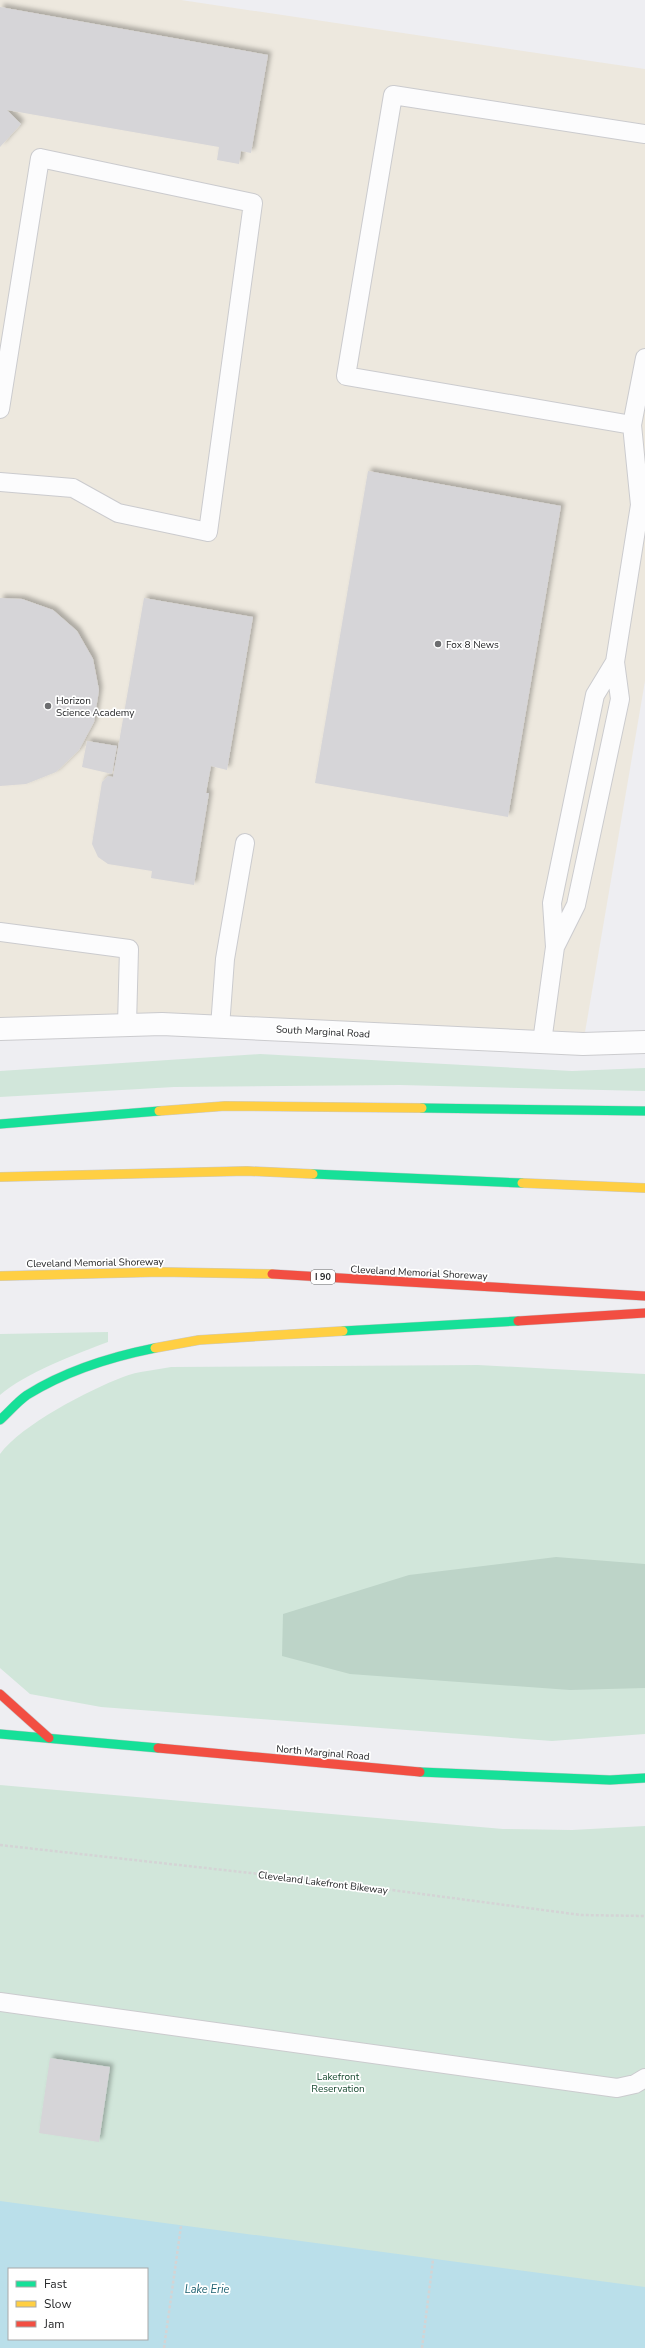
<svg xmlns="http://www.w3.org/2000/svg" width="645" height="2348" font-family="'Nunito Sans',sans-serif">
	<defs>
		<filter id="shadow"><feDropShadow dx="3.5" dy="-3.5" stdDeviation="2" flood-color="#0004"/></filter>
	</defs>
	<rect width="100%" height="100%" fill="#eeeef2"/>
	<!-- industrial -->
	<path fill="#ede8de" d="M0 0H181L645 69V681L583 1044 0 1029Z"/>
	<!-- green -->
	<path fill="#d1e6da" fill-rule="evenodd" d="M260 1054 572 1071 645 1068V1091L400 1085 174 1087 0 1097V1071Z
		M108 1332V1342C76 1354 25 1373 0 1395V1334Z
		M478 1365 645 1374V1734L552 1741 101 1707 30 1694 0 1668V1454C21 1425 89 1390 123 1377 138 1371 156 1370 171 1367Z
		M0 1785 503 1829 572 1830 645 1826V2348H0ZM9 2269H147V2339H9Z"/>
	<!-- forest -->
	<path fill="#bdd4c8" d="M556 1557 645 1564V1688L570 1690 350 1674 282 1656 283 1614 409 1575Z"/>
	<!-- water -->
	<path fill="#badfea" fill-rule="evenodd" d="M0 2201 645 2287V2348H0ZM9 2269H147V2339H9Z"/>
	<!-- building -->
	<path fill="#d6d5d8" filter="url(#shadow)" d="M0 7 268 55 251 153 241 151 239 164 217 160 219 147 7 110 21 124 0 147Z
		M368 471 561 506 508 817 315 783Z
		M0 598 22 599 53 610 77 631 93 659 99 690 94 722 79 750 56 772 26 784 0 786Z
		M144 598 253 617 227 770 211 766 206 793H209L194 885 151 878 152 871 108 864 98 857 92 844 102 782 108 776 113 777Z
		M87 741 117 746 112 774 82 767Z
		M50 2058 110 2067 99 2142 39 2133Z"/>
	<g fill="none" stroke-linecap="round" stroke-linejoin="round">
		<!-- lane casing -->
		<g stroke="#cbcbce" stroke-width="20">
			<path id="lane" d="M0 409 40 158 253 203 208 532 118 513 73 488 0 482
				M632 425 346 376 393 95 645 134
				M0 932 129 949 127 1025
				M555 947 576 905 620 699 615 662 640 505 632 425 645 358
				M220 1027 225 959 245 843
				M542 1042 555 947 552 903 595 695 615 662
				M0 2002 617 2088 635 2084 645 2078"/>
		</g>
		<!-- street casing -->
		<g stroke="#cbcbce" stroke-width="24">
			<path id="street" d="M0 1029 162 1024 583 1044 645 1042"/>
		</g>
		<!-- fast casing -->
		<g stroke="#c9c9cb" stroke-width="10">
			<path id="fast" d="M422 1108 645 1111
				M0 1124 159 1111
				M313 1174 522 1183
				M343 1331 518 1321
				M0 1420C9 1412 17 1402 27 1395 67 1370 110 1357 155 1348
				M0 1734 158 1748
				M420 1772 610 1780 645 1778"/>
		</g>
		<!-- slow casing -->
		<g stroke="#c9c9cb" stroke-width="10">
			<path id="slow" d="M159 1111 225 1106 422 1108
				M0 1177 247 1171 313 1174
				M522 1183 645 1188
				M0 1276 161 1272 272 1274
				M155 1348 199 1340 343 1331"/>
		</g>
		<!-- jam casing -->
		<g stroke="#c9c9cb" stroke-width="10">
			<path id="jam" d="M272 1274 645 1296
				M518 1321 645 1313
				M0 1694 49 1738
				M158 1748 420 1772"/>
		</g>
		<!-- path -->
		<path stroke="#d4d4d5" stroke-width="2.5" stroke-dasharray="3 2" stroke-linecap="butt" d="M0 1845 331 1882 581 1915 645 1916
			M164 2348 181 2226
			M422 2348 433 2260"/>
		<!-- lane -->
		<use href="#lane" stroke="#fcfcfd" stroke-width="18"/>
		<!-- street -->
		<use href="#street" stroke="#fcfcfd" stroke-width="22"/>
		<!-- fast -->
		<use href="#fast" stroke="#16e098" stroke-width="9"/>
		<!-- slow -->
		<use href="#slow" stroke="#ffcf43" stroke-width="9"/>
		<!-- jam -->
		<use href="#jam" stroke="#f24e42" stroke-width="9"/>
	</g>
	<!-- markers -->
	<g fill="#6c6d6f" stroke="#fff" stroke-width="1.5">
		<circle cx="438" cy="644" r="4"/>
		<circle cx="48" cy="706" r="4"/>
	</g>
	<g text-anchor="middle" stroke-width="3.5" stroke-linejoin="round" paint-order="stroke">
		<!-- shield labels -->
		<rect fill="#fff" stroke="#676869" stroke-width="1" x="311" y="1270" width="24" height="14" rx="3"/>
		<g font-size="9" font-weight="bold" fill="#262729">
			<text x="323" y="1280">I 90</text>
		</g>
		<!-- poi labels -->
		<g font-size="10" fill="#262729" stroke="#fff" text-anchor="start">
			<text x="446" y="648">Fox 8 News</text>
			<text x="56" y="704">Horizon<tspan x="56" dy="12">Science Academy</tspan></text>
		</g>
		<!-- street labels -->
		<g font-size="10" fill="#262729" stroke="#fff">
			<text transform="translate(323 1031) rotate(3)" y="4">South Marginal Road</text>
			<text transform="translate(95 1262) rotate(-1)" y="4">Cleveland Memorial Shoreway</text>
			<text transform="translate(419 1272) rotate(3)" y="4">Cleveland Memorial Shoreway</text>
			<text transform="translate(323 1752) rotate(5)" y="4">North Marginal Road</text>
			<text transform="translate(323 1882) rotate(7)" y="4">Cleveland Lakefront Bikeway</text>
		</g>
		<!-- park labels -->
		<g font-size="10" fill="#15482e" stroke="#fff">
			<text x="338" y="2080">Lakefront<tspan x="338" dy="12">Reservation</tspan></text>
		</g>
		<!-- water labels -->
		<g font-size="11" font-style="italic" fill="#1a5f6f" stroke="#fff">
			<text x="207" y="2293">Lake Erie</text>
		</g>
	</g>
	<!-- legend -->
	<rect x="8" y="2268" width="140" height="72" fill="#ffffff" stroke="#a8a9a9"/>
	<rect x="16" y="2281" width="20" height="6" fill="#16e098" stroke="#a8a9a9"/>
	<text x="44" y="2288" font-size="12" fill="#262729">Fast</text>
	<rect x="16" y="2301" width="20" height="6" fill="#ffcf43" stroke="#a8a9a9"/>
	<text x="44" y="2308" font-size="12" fill="#262729">Slow</text>
	<rect x="16" y="2321" width="20" height="6" fill="#f24e42" stroke="#a8a9a9"/>
	<text x="44" y="2328" font-size="12" fill="#262729">Jam</text>
</svg>
